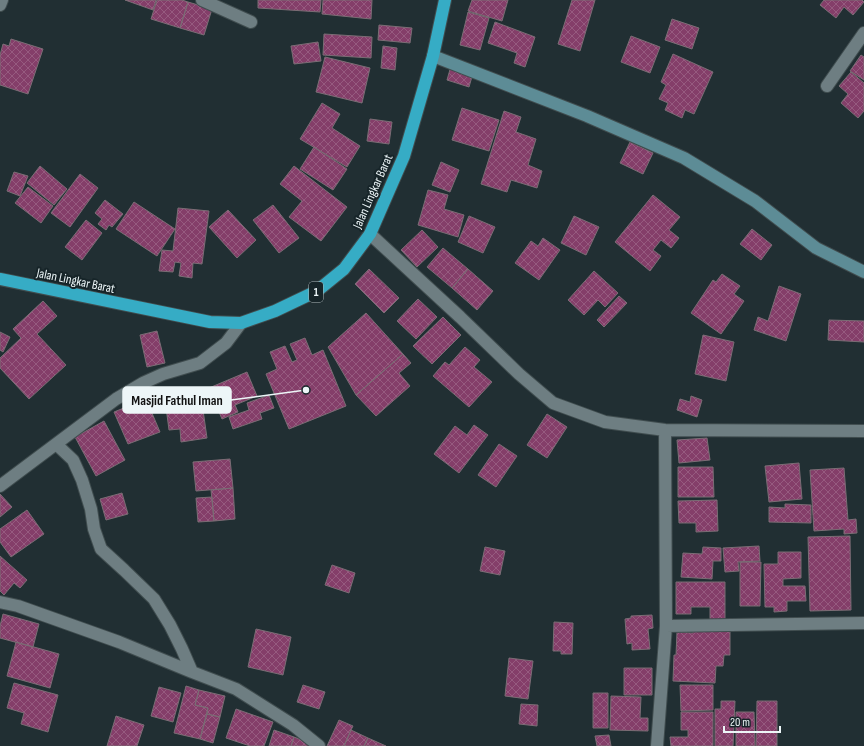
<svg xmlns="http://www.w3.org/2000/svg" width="864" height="746" font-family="'Sofia Sans Condensed',sans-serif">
	<defs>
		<pattern id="building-cross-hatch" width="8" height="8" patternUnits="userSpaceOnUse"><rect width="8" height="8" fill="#843e69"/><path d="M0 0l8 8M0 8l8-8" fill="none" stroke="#965a7f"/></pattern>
	</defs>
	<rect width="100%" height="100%" fill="#212f33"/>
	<!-- building -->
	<path fill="url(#building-cross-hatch)" stroke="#7b6d75" d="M125 0H156L153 10Z
		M157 0H182L188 2 180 28 151 19Z
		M258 0H321L320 12 258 8Z
		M323 0H372L371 19 322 14Z
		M472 0H508L502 21 468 11Z
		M572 0H595L580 51 558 44Z
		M824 0H862L864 2 853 15 844 7 836 18 820 5Z
		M188 2 212 9 204 35 180 28Z
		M468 12 489 18 480 50 460 45Z
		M672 19 699 28 692 49 665 40Z
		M495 22 535 37 525 67 514 63 517 53 488 43Z
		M379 25 412 28 410 43 378 40Z
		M324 34 372 37 371 58 323 55Z
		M631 36 660 47 650 73 621 62Z
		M11 39 43 49 28 94 0 85V55L3 44 9 46Z
		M318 42 321 61 294 64 291 46Z
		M383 46 397 48 395 70 381 68Z
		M673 54 713 72 694 114 685 110 682 118 665 110 668 103 659 99 666 85 661 82Z
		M861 55 864 57V80L850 71Z
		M325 57 370 68 362 103 316 92Z
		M451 66 473 73 469 87 447 80Z
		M851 72 864 83V111L858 118 841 103 848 94 839 86Z
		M322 103 340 114 332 128 360 146 347 167 300 139Z
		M462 108 499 120 489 151 452 140Z
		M504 111 521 117 516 132 536 139 528 165 542 171 537 188 511 180 507 192 481 184Z
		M370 119 392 122 389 144 367 141Z
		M630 142 653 153 643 174 620 163Z
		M314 147 347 169 333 190 300 169Z
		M441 162 459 170 450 192 432 185Z
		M40 166 67 189 54 205 27 183Z
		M294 166 347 207 321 241 289 217 302 201 280 184Z
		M14 172 28 176 20 196 7 191Z
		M80 174 98 188 70 227 51 213Z
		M28 187 53 206 41 223 15 203Z
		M428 190 448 195 444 209 464 215 458 237 418 225Z
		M653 195 680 217 669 230 679 238 671 248 661 240 653 250 661 256 650 271 615 242Z
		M105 200 123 214 112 227 109 225 106 230 98 224 102 219 95 213Z
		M134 202 175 229 157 256 116 229Z
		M273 205 299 238 279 253 253 220Z
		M178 208 209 211 202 264 193 263 192 278 179 276 181 263 175 262 173 272 159 271 162 250 173 251Z
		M228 210 256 240 237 258 209 227Z
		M469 216 495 227 483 253 458 242Z
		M574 216 599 227 586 255 561 243Z
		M86 220 102 233 82 260 65 247Z
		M752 229 772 245 761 260 740 244Z
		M422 230 438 247 417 267 401 250Z
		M543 238 560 250 539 280 515 263 531 241 538 246Z
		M443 248 468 269 452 288 427 267Z
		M369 269 399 298 384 313 355 284Z
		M468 269 493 291 477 310 452 288Z
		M594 271 618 293 605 307 598 300 584 315 568 300Z
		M722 274 740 286 734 294 744 301 721 334 691 313 713 280 716 282Z
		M779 286 801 294 786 341 754 330 758 317 768 321Z
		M619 296 627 303 604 327 597 320Z
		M418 299 437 317 416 339 397 321Z
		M43 301 57 316 37 334 66 365 29 399 0 368V358L21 338 13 329Z
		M366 313 403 354 356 395 328 347Z
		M443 317 461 335 432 364 413 346Z
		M829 320 864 321V342L828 340Z
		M157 331 165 363 147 367 140 335Z
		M0 332 10 337 3 352 0 350Z
		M703 335 734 342 726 381 695 374Z
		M305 338 312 355 323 350 346 406 289 429 266 374 277 369 270 352 285 346 292 362 297 360 290 344Z
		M465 347 480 360 474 367 492 382 469 407 433 376 445 362 449 365Z
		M403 354 411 363 399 373 410 386 376 416 356 395Z
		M247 372 257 396 235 405 238 412 222 419 209 388Z
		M188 389 191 412 203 410 207 438 181 442 180 429 169 430 164 392Z
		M269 395 274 408 260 413 262 419 233 429 229 417 249 410 247 403Z
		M691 396 702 400 697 417 677 410 680 399 690 402Z
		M146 399 160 432 128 444 114 412Z
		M547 414 567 427 547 458 527 445Z
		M104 421 125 460 96 476 75 437Z
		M474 425 488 435 459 473 434 454 455 426 467 435Z
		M707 438 710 460 679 463 677 440Z
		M499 444 517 456 496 487 478 475Z
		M230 459 233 488 196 491 193 462Z
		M799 463 802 499 769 502 765 466Z
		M678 467H713L714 497H678Z
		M844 468 848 520 856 519 857 533 844 534V529L814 531 810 470Z
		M233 488 235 519 214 521 211 490Z
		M122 493 128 514 106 520 100 499Z
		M0 494 12 507 0 517Z
		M212 497 214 521 198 522 196 498Z
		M717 500 718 531 696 532V523H679L678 501Z
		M785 504 811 505V523L769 522V507L785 508Z
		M27 510 44 534 11 557 0 542V529Z
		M850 536 851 610 810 611 808 537Z
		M759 546 760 561 738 562 739 571 725 572 723 548Z
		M485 547 505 551 500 575 480 571Z
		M703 547 721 548V561H713L712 579 681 577 683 553 702 554Z
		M778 552H801V578L783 579V586H805L806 601H787V611L774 612V607H765L764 564H778Z
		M0 556 27 580 20 588 14 583 4 595 0 591Z
		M740 562H761L760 606H740Z
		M332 565 355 573 349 593 325 585Z
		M676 582H725V620H710V607H691V614H676Z
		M3 614 39 624 33 647 0 638V626Z
		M652 615 653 628 648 629 650 649 632 650V643L627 644 625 619 631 618V616Z
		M554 622 573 623 572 654H561V651H553Z
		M693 628 730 629V655H724L723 666H716L715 683 673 681 674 655H676L677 632 693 633Z
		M256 629 291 637 283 675 248 667Z
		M16 642 59 654 50 688 7 676Z
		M509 658 533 661 528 699 505 696Z
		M624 668H652V695H624Z
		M14 683 58 695 48 732 21 724 24 713 7 708Z
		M303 685 325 692 319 709 297 702Z
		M680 685H713V710L681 711Z
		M186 686 199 690 195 705 208 708 200 739 174 733Z
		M159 687 181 693 173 722 151 716Z
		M199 690 225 696 220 717 207 714 208 708 195 705Z
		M593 693H608V728H593Z
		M611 696 641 697 640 718H648V731L610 730Z
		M721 701H735L733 746H715V709H721Z
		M757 701H777V746H756Z
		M521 704 538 705 537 726 519 724Z
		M236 709 273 722 264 746H250L226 738Z
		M681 712H713V746H671L670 737H688V730H681Z
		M736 712H754L755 746H736Z
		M207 714 220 717 213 743 200 739Z
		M116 716 144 725 137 746H107Z
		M339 720 353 726 351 730 344 746H327Z
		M274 730 294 737 291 746H269Z
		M351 730 368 738 364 746H344Z
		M609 735 611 746H597L595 736Z
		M294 737 317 746H291Z
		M368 738 386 746H364Z"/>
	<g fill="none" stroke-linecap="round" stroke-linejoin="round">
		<!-- street casing -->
		<g stroke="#404d4f" stroke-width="14">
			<path id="street" d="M202 0 251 22
				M0 5 2 0
				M827 86 864 33
				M370 234 460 317 519 374 553 403 605 422 665 430 864 431
				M56 444 73 460 82 480 91 509 94 529 101 549 124 570 154 599 170 625 182 649 192 672 236 689 293 725 319 746
				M0 486 116 399 143 383 163 374 200 363 226 343 241 323
				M0 602 18 606 119 642 192 672
				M666 626 864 623
				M657 746 666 626 665 430"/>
		</g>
		<!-- secondary casing -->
		<g stroke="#404d4f" stroke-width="14">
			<path id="secondary" d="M433 56 587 116 684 158 755 201 816 248 864 272"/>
		</g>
		<!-- highway casing -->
		<g stroke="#404d4f" stroke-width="14">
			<path id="highway" d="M0 279 210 322 241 323 275 311 317 291 344 269 370 234 404 156 433 56 445 0"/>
		</g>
		<!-- street -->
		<use href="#street" stroke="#6e7e82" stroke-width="12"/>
		<!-- secondary -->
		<use href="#secondary" stroke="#5d8c96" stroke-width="12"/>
		<!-- highway -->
		<use href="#highway" stroke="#36acc5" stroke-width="12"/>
	</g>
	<g text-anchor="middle" stroke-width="4" stroke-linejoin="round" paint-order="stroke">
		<!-- shield labels -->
		<rect fill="#172529" stroke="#adb7ba" stroke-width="1" x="309" y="282" width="14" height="20" rx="3"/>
		<g font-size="12" font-weight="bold" fill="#edf6f8">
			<text x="316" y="296">1</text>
		</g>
		<!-- street labels -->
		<g font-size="13" fill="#edf6f8" stroke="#172529">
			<text transform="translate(372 191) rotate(-66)" y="5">Jalan Lingkar Barat</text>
			<text transform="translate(76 280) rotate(12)" y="5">Jalan Lingkar Barat</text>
		</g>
	</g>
	<!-- callouts -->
	<path fill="none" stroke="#edf6f8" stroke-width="1.5" d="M306 390L231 400"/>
	<circle fill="#edf6f8" stroke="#172529" stroke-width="1.5" cx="306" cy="390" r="4"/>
	<rect fill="#edf6f8" stroke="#edf6f8" stroke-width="1.5" x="123" y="387" width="108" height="26" rx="4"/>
	<g font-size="14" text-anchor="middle" font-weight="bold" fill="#111">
		<text x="177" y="405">Masjid Fathul Iman</text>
	</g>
	<!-- scale -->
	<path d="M724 726v6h56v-6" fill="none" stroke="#edf6f8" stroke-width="2"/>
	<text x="730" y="726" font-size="12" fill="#edf6f8" stroke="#172529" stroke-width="3" paint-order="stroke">20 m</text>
</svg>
